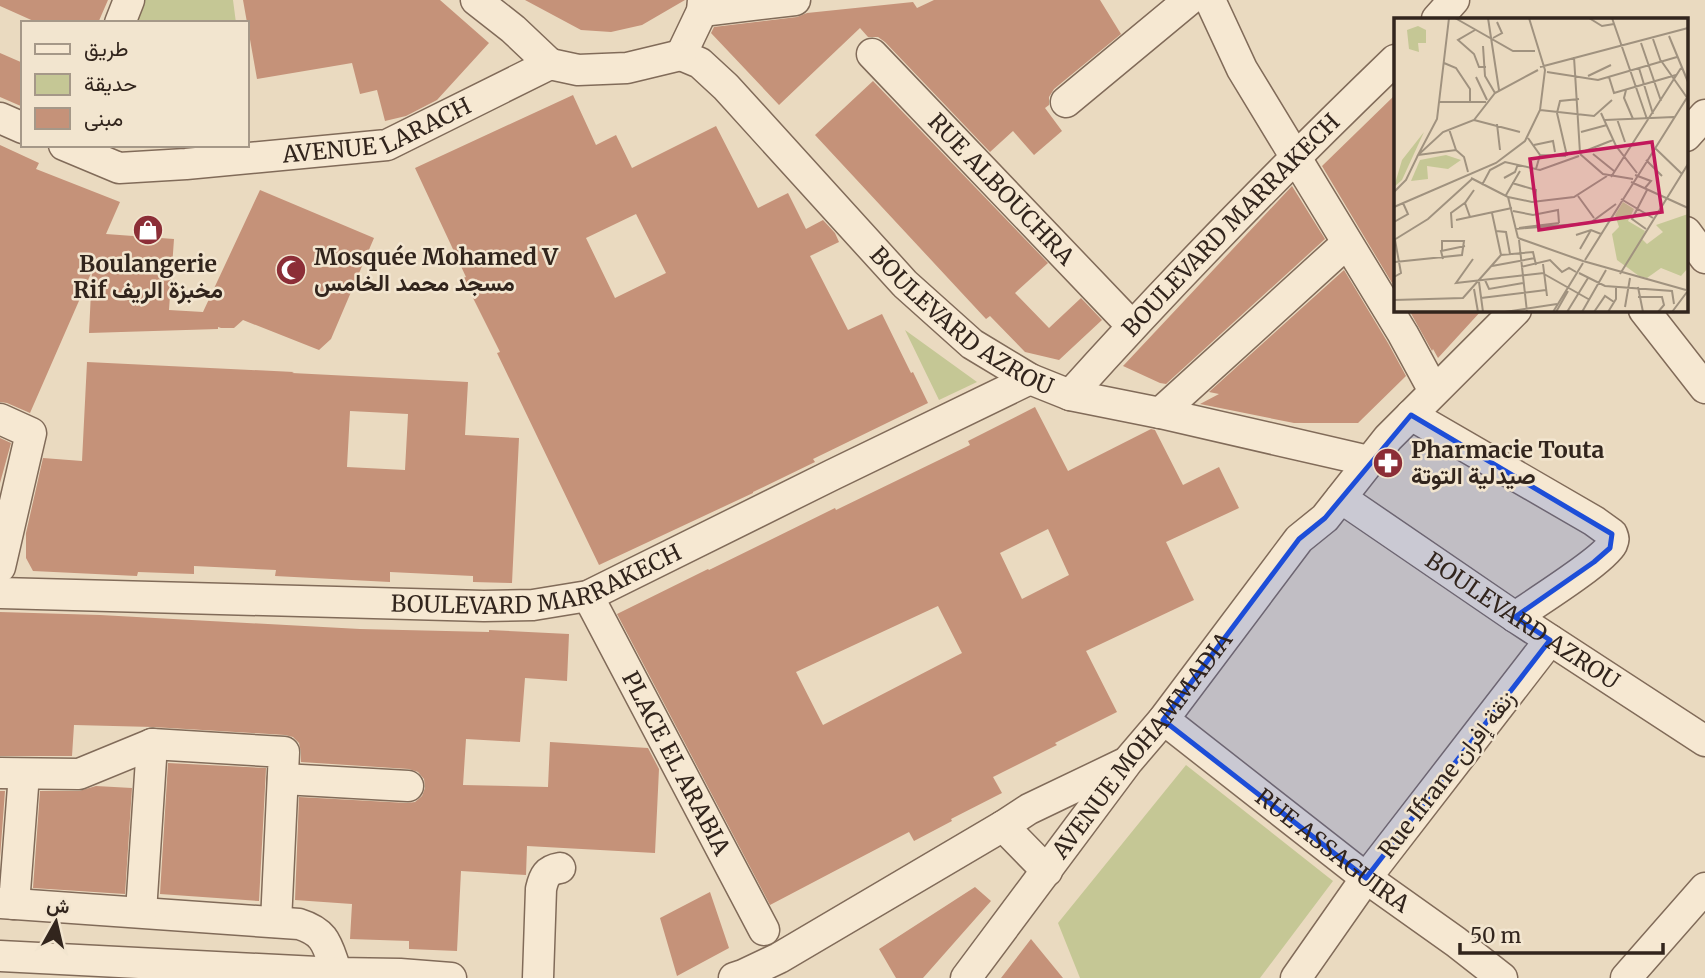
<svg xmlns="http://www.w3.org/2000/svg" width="1705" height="978" font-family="Merriweather,Vazirmatn,serif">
	<rect width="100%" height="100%" fill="#eadac0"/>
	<!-- green -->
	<path fill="#c5c795" d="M143 0H233L236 23H134Z
		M905 330 977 382 939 400Z
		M1186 765 1333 881 1260 978H1080L1058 923Z"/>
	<!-- building -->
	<path fill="#c59279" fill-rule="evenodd" d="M0 0H108L98 23H38L0 6Z
		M243 0H440L489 43 437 100 406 116 385 121 377 90 360 94 352 63 257 79Z
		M525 0H685L642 25 611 32 581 30Z
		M934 0H1100L1121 34 1054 89 1049 97V105L1045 108 1062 131 1034 155 1013 131 990 152 885 42 878 37H868L860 28 779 105 711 33 714 27 797 17 807 13 913 2 917 8Z
		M0 53 23 63V107L0 97Z
		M873 81 1048 263 1015 293 1049 328 1081 298 1102 320 1059 360 1025 352 990 316 986 319 815 135Z
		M573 95 596 145 616 135 632 168 716 126 758 208 788 193 806 229 823 220 835 233 839 242 810 256 848 330 882 314 911 373 913 372 928 403 813 459 815 462 753 492V493L599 565 497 353 500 352 463 278 466 277 415 168ZM636 214 666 273 615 298 586 238Z
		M1395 95V288L1322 166Z
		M0 145 39 163 36 169 120 202 106 234 174 239 169 310 203 312 260 190 374 238 331 339 319 350 243 320 234 328H221L218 327V329L89 333 92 271 30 413 7 403 0 402Z
		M1292 186 1325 239 1166 384 1160 383 1123 366Z
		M1344 270 1388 343 1406 376 1358 423H1294L1200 404 1219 394 1209 392Z
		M1409 310H1482L1438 358 1433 349 1432 351Z
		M87 362 294 372 292 373 468 382 465 435 519 438 512 583 473 582V576L390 572V582L275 576 276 570 194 566V574L138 572 137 576 33 571 26 558V533L43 458 82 461ZM350 411 408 414 405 470 347 467Z
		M1035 407 1068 471 1151 429 1155 430 1183 485 1219 467 1239 508 1166 542 1194 600 1086 651 1117 712 1055 743 1057 745 993 777 1002 793 951 819 952 821 914 841 909 832 770 905 617 614 708 569 709 570 835 508 836 510 970 445 968 441ZM1048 529 1069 575 1022 599 1000 553ZM938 606 962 653 823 725 796 672Z
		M0 438 11 443 0 483Z
		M0 612 100 615 360 629 489 632V630L569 634 567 681 525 678 520 742 466 739 463 785 548 787 550 742 648 748 659 769 655 853 527 846 526 875 461 871 457 951 409 949V941L350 939 352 904 295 900 299 797 407 803 415 802 422 796 425 788 424 779 418 772 409 769 301 762V752L299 743 293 737 285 735 153 727 74 725 72 756H0Z
		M168 763 266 768 259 901 160 894Z
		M96 786 132 788 125 894 33 888 40 791H79Z
		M0 791H5L0 858Z
		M975 887 991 901 923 978H896L879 949Z
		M710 892 729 948 677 976 660 918Z
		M1031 939 1063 978H1001Z"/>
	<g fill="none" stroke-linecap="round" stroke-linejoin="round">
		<!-- minor casing -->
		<g stroke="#816b59" stroke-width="33">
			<g id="minor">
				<path d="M476 0 513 29 550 64"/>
				<path id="s1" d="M703 0 702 11 681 55 700 63 726 87 905 284 972 344 1030 379 1070 395 1160 413 1369 461"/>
				<path d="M1210 0 1242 69 1403 334 1434 391"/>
				<path d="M702 11 795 0"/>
				<path d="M1437 19 1454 0"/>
				<path d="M120 23 129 0"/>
				<path id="s2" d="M872 54 1132 326"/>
				<path d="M1066 102 1189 0"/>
				<path d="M0 118 23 128"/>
				<path d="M1686 136 1705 115"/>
				<path id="s3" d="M64 145 119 168 186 164 387 145 550 64 578 70 627 68 681 55"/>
				<path d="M1686 232 1705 258"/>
				<path d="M1644 310 1705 388"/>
				<path id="s4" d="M1070 395C1174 279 1283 168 1395 60"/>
				<path d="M1160 413 1347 243"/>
				<path d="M1411 415 1594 521 1612 534C1614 539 1614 539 1612 544 1604 560 1534 604 1515 617"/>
				<path d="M0 419 31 433 0 567"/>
				<path id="s5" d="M1341 498 1515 617 1705 741"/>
				<path id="s6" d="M0 593 484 606 533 605 588 596 832 475 1030 379"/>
				<path id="s7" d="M588 596 764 930"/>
				<path id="s8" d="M1163 720 1176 729 1366 878 1456 942 1502 978"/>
				<path d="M0 773 79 774 152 744 284 752 276 922"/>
				<path d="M283 779 408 786"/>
				<path d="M1003 826 1047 871"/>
				<path d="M0 903 299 924C328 933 327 947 337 973"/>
				<path d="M14 904 24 774"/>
				<path d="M141 912 152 744"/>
				<path d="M0 956 337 973 400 974 451 978"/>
				<path d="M538 978 541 889C544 876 547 870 560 868"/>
				<path d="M734 978 743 975 779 958 1003 826 1029 809 1123 764"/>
				<path id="s9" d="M966 978 1128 761 1163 720 1299 539 1325 518 1388 438 1516 310"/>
				<path d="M1296 978 1366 878 1550 640"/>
				<path d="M1626 978 1705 888"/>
			</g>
		</g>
		<!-- minor -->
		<use href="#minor" stroke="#f6e8d2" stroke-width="30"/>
	</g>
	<!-- marked area -->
	<path fill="#1d4ed8" fill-opacity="0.2" stroke="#1d4ed8" stroke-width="5" stroke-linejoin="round" d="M1411 415 1612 534 1610 548 1594 562 1515 617 1550 640 1366 878 1163 720 1299 539 1325 518Z"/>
	<!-- icons -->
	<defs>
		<g id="shop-disc" transform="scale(1.575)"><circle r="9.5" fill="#8c2e37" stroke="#f2e5cf"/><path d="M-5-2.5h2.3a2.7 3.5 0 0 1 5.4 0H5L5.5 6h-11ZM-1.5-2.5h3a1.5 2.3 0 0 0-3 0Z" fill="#fff"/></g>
		<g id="mosque-disc" transform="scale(1.575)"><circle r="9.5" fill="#8c2e37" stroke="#f2e5cf"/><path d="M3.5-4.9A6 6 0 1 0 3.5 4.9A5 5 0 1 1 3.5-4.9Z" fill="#fff"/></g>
		<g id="pharmacy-disc" transform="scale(1.575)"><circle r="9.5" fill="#8c2e37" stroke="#f2e5cf"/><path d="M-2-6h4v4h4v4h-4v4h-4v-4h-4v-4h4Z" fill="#fff"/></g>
	</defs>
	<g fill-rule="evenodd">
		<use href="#shop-disc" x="148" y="230"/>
		<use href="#mosque-disc" x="291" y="270"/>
		<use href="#pharmacy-disc" x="1388" y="463"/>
	</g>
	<g text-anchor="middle" stroke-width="5" stroke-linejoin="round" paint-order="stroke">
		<!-- street labels -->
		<g font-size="23" fill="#32251d" stroke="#f2e5cf">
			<text dy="8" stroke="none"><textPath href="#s3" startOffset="322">AVENUE LARACH</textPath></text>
			<text dy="8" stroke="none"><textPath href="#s2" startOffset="187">RUE ALBOUCHRA</textPath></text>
			<text dy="8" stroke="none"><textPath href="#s4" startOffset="234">BOULEVARD MARRAKECH</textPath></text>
			<text dy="8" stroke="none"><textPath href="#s1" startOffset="450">BOULEVARD AZROU</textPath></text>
			<text dy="8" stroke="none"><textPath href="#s6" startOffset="541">BOULEVARD MARRAKECH</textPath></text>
			<text dy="8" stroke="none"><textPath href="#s5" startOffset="219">BOULEVARD AZROU</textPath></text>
			<text dy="8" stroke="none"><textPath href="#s9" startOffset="292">AVENUE MOHAMMADIA</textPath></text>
			<text dy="8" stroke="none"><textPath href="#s7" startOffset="189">PLACE EL ARABIA</textPath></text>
			<text transform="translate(1447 774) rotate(-52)" y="8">Rue Ifrane زنقة إفران</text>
			<text dy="8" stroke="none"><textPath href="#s8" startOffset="214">RUE ASSAGUIRA</textPath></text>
		</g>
		<!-- poi labels -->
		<g font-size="23" font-weight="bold" fill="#32251d" stroke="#f2e5cf" text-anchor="start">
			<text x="314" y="265">Mosquée Mohamed V<tspan x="314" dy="26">مسجد محمد الخامس</tspan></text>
			<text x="148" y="272" text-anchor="middle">Boulangerie<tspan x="148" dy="26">Rif مخبزة الريف</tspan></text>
			<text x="1411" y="458">Pharmacie Touta<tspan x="1411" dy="26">صيدلية التوتة</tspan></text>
		</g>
	</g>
	<!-- overview -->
	<g transform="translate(1394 18)">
		<rect width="294" height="294" fill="#eadac0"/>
		<path d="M24 8 32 12V25H24L25 34 15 31 13 12ZM30 114 8 162 0 169 8 142ZM52 137 67 142 54 151 33 148 34 161 17 163 26 142ZM229 184 240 191 234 203 251 213 248 221 253 226 269 214 262 207 294 196V250L287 258 267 250 253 260 245 258 223 242 218 216 225 209 221 197Z" fill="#c5c795"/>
		<path fill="none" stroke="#a0927f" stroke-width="2" d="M55 0 43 101 24 137 62 132 70 139 74 154M61 0 119 33H141M94 0 105 72M195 0 208 8 220 6M218 0 253 101M81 12 64 22 80 36 85 49H92M275 18 294 64M99 20 108 15 103 4M259 21 267 44M247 25 267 83M89 28 91 58 101 75M180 39 186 135M268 44 294 81M50 45 62 50 76 71V83M146 49 294 10M245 50 259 96M153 54 204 62 283 39M194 58 217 47M82 59 93 82M215 59 220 75 282 57M232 72 230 80 239 101M45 84H92M146 92 200 98 218 82M207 95 222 128 243 155M223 101 231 124M80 102 126 114M211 102 280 99M103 106 106 132M55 111 62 132M187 114 213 107M134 120 146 137 142 151M140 127 159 123 161 134M261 130 288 156M186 135 219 122M186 136 209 156 239 161M199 136 220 153M146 137 172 138M173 138 163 95 166 83 185 81M252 142 268 158M241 157 257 163 251 170M217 159 287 50M77 160 114 179 124 220M110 160 121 154 124 146M237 164 294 190M118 165 142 172 141 184M88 167 96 152 111 144 146 152 185 138M0 174 12 162 24 137 49 114 80 102 101 75 144 52M112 177 126 153M184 178 200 200M114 179 138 184 180 179 213 158M227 181 259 200M0 189 102 145 131 123 146 92 151 52 135 0M119 193 139 197 164 192 165 205M98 195 107 237M76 199 71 185 80 172M62 202 118 190M0 204 14 196 9 185M58 210 57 195 72 184M125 210 165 205M121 211 196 205 222 186M252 211 238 201 253 172M102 213 112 214 116 236M182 217 197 212 207 216M124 220 189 243M0 222 34 201 78 161M125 222 133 294M186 231 197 212M49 241 47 233 71 228M79 241 62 265 150 255M191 242 294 78M189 243 292 272M1 244 68 237 70 223H48V232M149 246 153 278M98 248 141 240M127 249 156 242 168 254 175 250 182 254M185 255 211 268 278 273 280 286M150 256 196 282M226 256 294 146M0 259 7 255 1 222M91 262 95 271 129 265M85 264 89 294M244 269 249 294M80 271 84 294M244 279H268L270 287 264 294M87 280 152 272M0 282 69 280 107 237 139 234 142 247M231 289 236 260M111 294 163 286M159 294 189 245M162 294 174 273M173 294 194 260M188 294 212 252M200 294 211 278 220 284M214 294 222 281V268M278 294 293 274"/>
		<path fill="#c2185b" fill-opacity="0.15" stroke="#c2185b" stroke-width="3.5" d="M258 124 268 194 145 212 136 141Z"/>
		<rect width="294" height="294" fill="none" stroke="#32251d" stroke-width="3.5"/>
	</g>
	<!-- legend -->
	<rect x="21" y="21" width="228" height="126" fill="#f2e5cf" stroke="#a59888" stroke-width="2"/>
	<rect x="35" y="44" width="35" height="10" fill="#f6e8d2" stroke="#a59888" stroke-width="2"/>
	<text x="84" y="56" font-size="21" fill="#32251d">طريق</text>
	<rect x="35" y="74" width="35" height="21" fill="#c5c795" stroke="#a59888" stroke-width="2"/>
	<text x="84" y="91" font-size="21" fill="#32251d">حديقة</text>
	<rect x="35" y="108" width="35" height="21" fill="#c59279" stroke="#a59888" stroke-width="2"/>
	<text x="84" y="126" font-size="21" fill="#32251d">مبنى</text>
	<!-- north arrow -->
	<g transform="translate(56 922) rotate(8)" stroke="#f2e5cf" stroke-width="5" paint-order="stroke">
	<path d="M0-5L12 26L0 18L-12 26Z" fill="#32251d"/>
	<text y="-10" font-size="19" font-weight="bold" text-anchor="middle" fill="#32251d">ش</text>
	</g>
	<!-- scale -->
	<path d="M1460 943v10h203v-10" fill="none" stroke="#32251d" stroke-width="3.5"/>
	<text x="1470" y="943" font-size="21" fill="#32251d" stroke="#f2e5cf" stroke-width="5" paint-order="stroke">50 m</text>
</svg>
